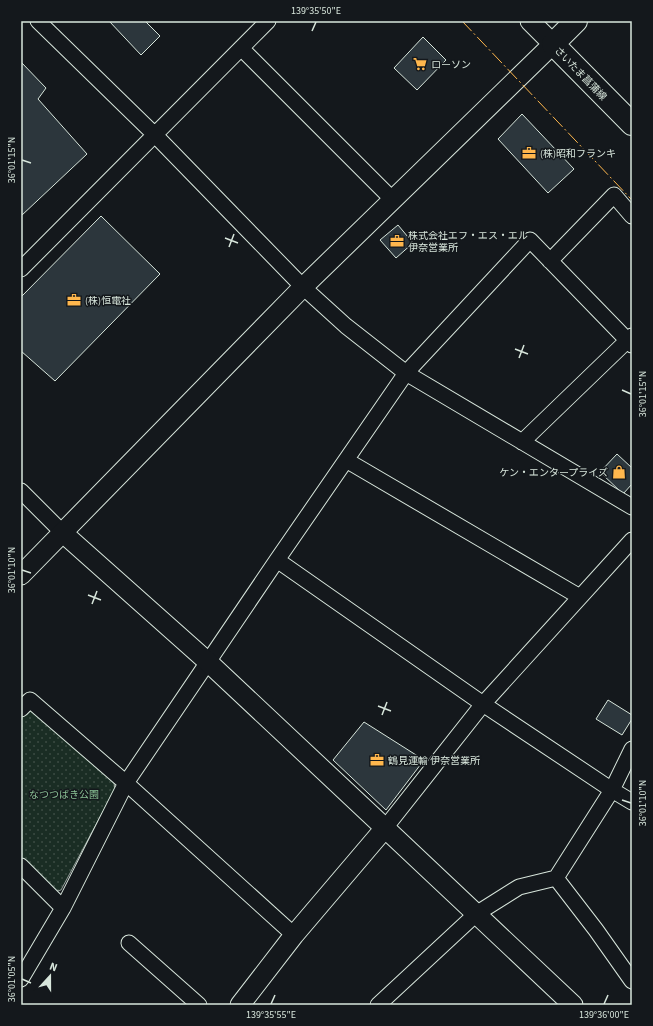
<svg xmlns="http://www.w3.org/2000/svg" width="653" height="1026" font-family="'Source Sans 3','Noto Sans JP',sans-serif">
	<defs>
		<pattern id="park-dots" width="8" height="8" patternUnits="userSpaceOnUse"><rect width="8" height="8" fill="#1a2d24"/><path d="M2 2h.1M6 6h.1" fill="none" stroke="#3b4b43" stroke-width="1.8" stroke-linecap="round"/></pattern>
	</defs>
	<rect width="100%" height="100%" fill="#14181c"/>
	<!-- park -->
	<path fill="url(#park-dots)" stroke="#939e99" d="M37 710 114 783 115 789 61 890 54 892 21 859V717L27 711Z"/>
	<!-- building -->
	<path fill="#2c363c" stroke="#d8e6dc" d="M109 21H145L160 36 141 55Z
		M423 37 446 60 417 90 394 68Z
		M21 62 46 88 38 99 87 154 21 216Z
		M522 114 574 169 548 193 498 139Z
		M101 216 160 274 55 381 21 351V297Z
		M398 225 413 243 396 258 380 240Z
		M617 454 632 468V484L623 494 600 472Z
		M608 700 632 715V719L622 735 596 719Z
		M364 722 424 760 386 810 333 760Z"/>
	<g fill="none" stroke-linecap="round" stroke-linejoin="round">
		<!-- minor casing -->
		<g stroke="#d8e6dc" stroke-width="17">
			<path id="minor" d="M38 21 155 135 303 287 346 326 406 373 632 507
				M241 48 393 200
				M550 261 614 195 632 216
				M21 269 268 21
				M522 442 632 336
				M346 460 580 597
				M21 491 63 533
				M277 560 483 704 612 790 632 802
				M21 709 30 700 126 783 294 935
				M385 828 483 704 632 540
				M21 866 63 908
				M556 878 596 930 632 981
				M129 943 199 1005
				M21 979 63 908 126 783 277 560 406 373 530 240 632 345
				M378 1005 476 914 519 887 556 878 612 790 632 749"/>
		</g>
		<!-- tertiary casing -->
		<g stroke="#d8e6dc" stroke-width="21">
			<path id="tertiary" d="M63 533 208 662 385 828 294 935 240 1005
				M21 575 303 287 553 44 530 21
				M385 828 573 1005"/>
		</g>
		<!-- primary casing -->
		<g stroke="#d8e6dc" stroke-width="24">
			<path id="primary" d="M576 21 553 44 632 124"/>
		</g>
		<!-- minor -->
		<use href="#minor" stroke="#14181c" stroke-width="15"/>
		<!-- tertiary -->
		<use href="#tertiary" stroke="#14181c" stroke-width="19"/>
		<!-- primary -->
		<use href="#primary" stroke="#14181c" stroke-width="22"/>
		<!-- power -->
		<path stroke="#ffb74d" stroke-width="1" stroke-dasharray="14 3 2 3" stroke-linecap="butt" d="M462 21 632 200"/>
	</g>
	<!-- ticks -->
	<path fill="none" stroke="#d8e6dc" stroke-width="1.5" d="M312 31 316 22M22 160 31 163M225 238 238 243M229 247 234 234M515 349 528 354M519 358 524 345M622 390 631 394M22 570 31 573M88 595 101 600M92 604 97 591M378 706 391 711M382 715 387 702M622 800 631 803M22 979 31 983M271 1004 275 995M604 1004 608 995"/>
	<!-- icons -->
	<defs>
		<g id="supermarket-bare" transform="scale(1.08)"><path d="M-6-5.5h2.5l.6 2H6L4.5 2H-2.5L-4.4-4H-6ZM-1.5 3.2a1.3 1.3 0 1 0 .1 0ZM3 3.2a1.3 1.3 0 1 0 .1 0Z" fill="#ffb74d" stroke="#14181c" stroke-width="2.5" paint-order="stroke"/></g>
		<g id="office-bare" transform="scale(1.08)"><path d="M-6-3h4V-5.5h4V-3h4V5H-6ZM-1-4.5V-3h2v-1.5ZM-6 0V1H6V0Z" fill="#ffb74d" stroke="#14181c" stroke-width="2.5" paint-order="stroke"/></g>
		<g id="shop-bare" transform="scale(1.08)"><path d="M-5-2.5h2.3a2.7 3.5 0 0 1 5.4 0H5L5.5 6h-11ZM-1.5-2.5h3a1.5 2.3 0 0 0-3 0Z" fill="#ffb74d" stroke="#14181c" stroke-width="2.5" paint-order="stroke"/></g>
	</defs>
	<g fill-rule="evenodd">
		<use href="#supermarket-bare" x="420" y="64"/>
		<use href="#office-bare" x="529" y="153"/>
		<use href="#office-bare" x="397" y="241"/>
		<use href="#office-bare" x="74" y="300"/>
		<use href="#shop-bare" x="619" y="472"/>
		<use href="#office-bare" x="377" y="760"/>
	</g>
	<g text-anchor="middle" stroke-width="3" stroke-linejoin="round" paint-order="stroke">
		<!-- poi labels -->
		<g font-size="10" fill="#d8e6dc" stroke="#14181c" text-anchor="start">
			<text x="431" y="68">ローソン</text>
			<text x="540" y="157">(株)昭和フランキ</text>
			<text x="408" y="239">株式会社エフ・エス・エル<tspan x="408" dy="12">伊奈営業所</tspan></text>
			<text x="85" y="304">(株)恒電社</text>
			<text x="608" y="476" text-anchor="end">ケン・エンタープライズ</text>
			<text x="388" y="764">鶴見運輸 伊奈営業所</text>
		</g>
		<!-- street labels -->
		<g font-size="10" fill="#d8e6dc" stroke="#14181c">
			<text transform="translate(581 73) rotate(46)" y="4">さいたま菖蒲線</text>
		</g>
		<!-- park labels -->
		<g font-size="10" fill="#8ac095" stroke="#14181c">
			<text x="64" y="798">なつつばき公園</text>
		</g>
	</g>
	<!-- border -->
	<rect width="653" height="1026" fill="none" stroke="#14181c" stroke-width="44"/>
	<!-- north arrow -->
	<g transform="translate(50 976) rotate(21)" stroke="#14181c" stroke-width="3" paint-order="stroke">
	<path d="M0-3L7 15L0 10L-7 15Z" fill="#d8e6dc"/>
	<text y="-6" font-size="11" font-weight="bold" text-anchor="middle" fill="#d8e6dc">N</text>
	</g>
	<rect x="22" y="22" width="609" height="982" fill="none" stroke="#d8e6dc" stroke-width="1.5"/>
	<g font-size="10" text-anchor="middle" fill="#d8e6dc">
		<text x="316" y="14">139°35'50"E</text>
		<text transform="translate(11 160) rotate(-90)" y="4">36°01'15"N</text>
		<text transform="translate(642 394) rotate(-90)" y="4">36°01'15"N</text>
		<text transform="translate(11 570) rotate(-90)" y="4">36°01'10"N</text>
		<text transform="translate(642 803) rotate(-90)" y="4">36°01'10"N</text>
		<text transform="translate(11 979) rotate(-90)" y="4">36°01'05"N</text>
		<text x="271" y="1018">139°35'55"E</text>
		<text x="604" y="1018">139°36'00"E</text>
	</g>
</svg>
